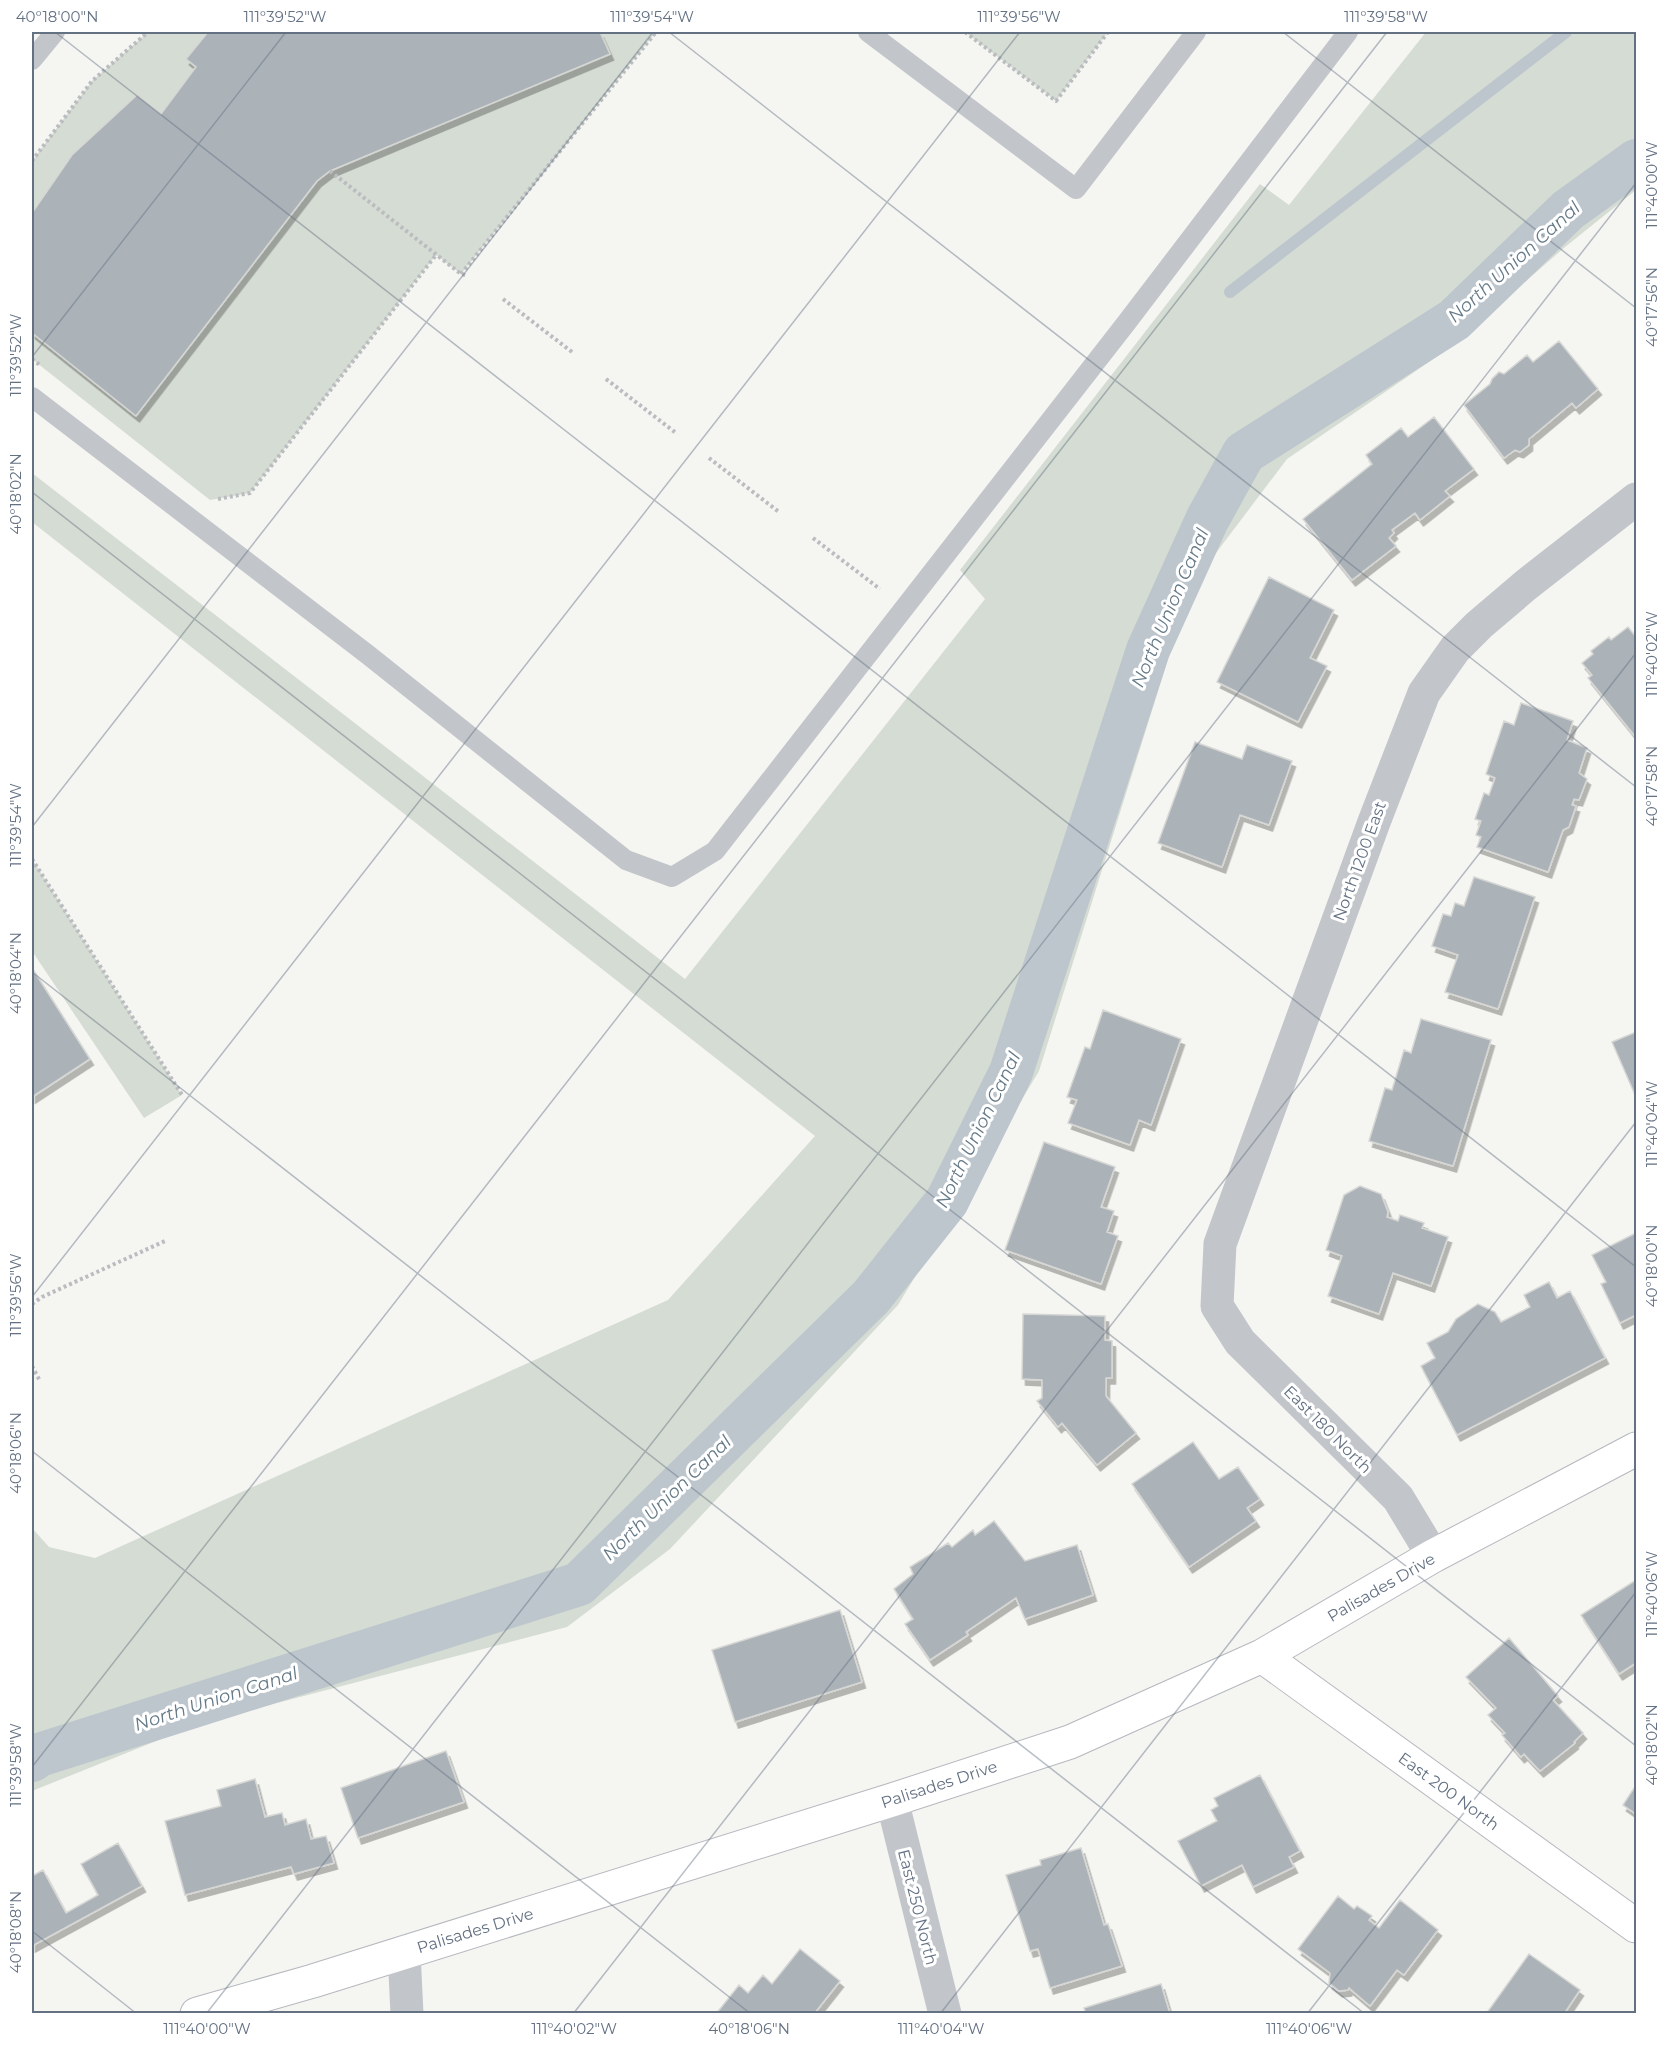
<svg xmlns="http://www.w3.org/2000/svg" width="1668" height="2045" font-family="Montserrat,sans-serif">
	<defs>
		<filter id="shadow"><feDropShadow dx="3.5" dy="6" stdDeviation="0" flood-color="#0004"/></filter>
	</defs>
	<rect width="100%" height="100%" fill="#f5f5f2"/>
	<!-- green -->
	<path fill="#d5dcd3" d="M148 32H208L187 59 196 67 161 114 72 155 32 213V161L92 81Z
		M600 32H656L461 274 436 255 250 493 210 500 32 359V333L136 416 317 181 330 171 610 54Z
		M965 32H1108L1056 101Z
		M1426 32H1636V190L1565 247 1448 349 1287 459 1191 586 1039 1071 898 1305 670 1549 567 1627 201 1723 32 1791V1528L49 1547 95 1558 668 1300 815 1136 32 522V473L685 979 985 599 960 570 1260 184 1289 205Z
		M32 859 182 1095 144 1118 32 951Z"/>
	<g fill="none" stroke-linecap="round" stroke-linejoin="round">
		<!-- stream -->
		<path stroke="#bec6cd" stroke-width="12" d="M1230 292 1566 32"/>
		<!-- canal -->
		<path stroke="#bec6cd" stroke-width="44" d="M32 1760 39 1755 579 1584 871 1297 947 1201 1011 1072 1148 650 1207 520 1244 453 1454 320 1568 210 1636 161"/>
	</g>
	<!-- building -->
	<path fill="#abb2b8" stroke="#d6d7d4" stroke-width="1.5" filter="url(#shadow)" d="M208 32H600L610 54 330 171 317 181 136 416 32 333V213L72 155 137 95 161 114 196 67 186 59Z
		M1559 341 1598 389 1576 408 1572 403 1529 439V445L1520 452 1515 450 1504 458 1464 405 1490 384 1492 379 1499 372 1504 374 1527 355 1533 362Z
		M1434 417 1474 469 1445 491 1450 496 1420 520 1415 513 1392 530 1394 533 1389 538 1396 546 1352 580 1303 519 1372 464 1366 455 1401 428 1408 437Z
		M1269 577 1334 610 1310 658 1327 666 1298 722 1217 682Z
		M1628 627 1636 637V734L1634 735 1588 678 1592 675 1582 663 1593 654 1591 651 1609 637 1611 640Z
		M1521 703 1573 721 1567 740 1587 748 1579 773 1587 779 1579 800 1574 799 1572 805 1576 806 1569 827 1563 830 1548 872 1477 847 1481 837 1476 835 1481 821 1475 819 1484 793 1489 795 1495 778 1486 774 1504 721 1514 725Z
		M1195 742 1242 759 1247 745 1292 761 1269 825 1240 815 1222 867 1158 843Z
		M1474 877 1535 897 1498 1009 1445 992 1458 955 1432 946 1443 914 1451 916 1455 903 1464 906Z
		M32 968 90 1059 32 1097Z
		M1103 1010 1181 1039 1151 1125 1139 1120 1130 1145 1068 1123 1077 1100 1067 1097 1085 1047 1090 1049Z
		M1421 1019 1491 1040 1453 1166 1369 1141 1385 1088 1392 1090 1404 1050 1411 1053Z
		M1636 1032V1097L1612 1042Z
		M1044 1142 1115 1167 1101 1207 1114 1211 1107 1232 1118 1236 1101 1284 1005 1250Z
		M1360 1186 1381 1194 1388 1212 1387 1217 1398 1221 1400 1215 1424 1223 1422 1228 1448 1237 1431 1286 1393 1273 1379 1314 1328 1296 1342 1256 1326 1250 1344 1195Z
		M1636 1233V1315L1620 1323 1601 1284 1606 1282 1592 1255Z
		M1549 1282 1557 1298 1570 1291 1605 1358 1457 1435 1421 1366 1435 1358 1427 1343 1448 1332 1456 1319 1478 1304 1495 1312 1501 1322 1530 1307 1524 1295Z
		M1023 1314 1105 1316V1340L1112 1341V1378H1106V1396L1136 1433 1097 1465 1062 1423 1058 1427 1037 1401 1042 1398V1380L1022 1379Z
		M1193 1442 1219 1479 1238 1467 1260 1499 1247 1508 1256 1521 1189 1567 1132 1484Z
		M994 1521 1025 1561 1077 1545 1093 1595 1025 1619 1016 1598 966 1632 968 1635 930 1660 905 1624 913 1619 894 1589 913 1574 910 1567 948 1543 952 1547 973 1530 975 1535Z
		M1636 1580V1663L1619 1674 1581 1615Z
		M840 1610 862 1682 735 1722 712 1650Z
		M1509 1638 1558 1696 1553 1700 1583 1733 1574 1742 1575 1743 1540 1771 1524 1754 1521 1757 1502 1735 1505 1733 1488 1715 1496 1708 1466 1677Z
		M446 1751 464 1802 358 1838 341 1788Z
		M1260 1775 1300 1851 1289 1857 1294 1867 1253 1887 1242 1865 1201 1886 1178 1841 1217 1821 1211 1810 1218 1806 1214 1798Z
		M255 1779 265 1817 282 1813 285 1825 306 1819 311 1839 326 1836 334 1863 294 1874 291 1867 185 1895 165 1821 221 1806 217 1790Z
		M1636 1785V1814L1623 1805Z
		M118 1843 142 1886 32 1946V1876L43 1870 66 1913 98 1895 81 1864Z
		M1081 1848 1104 1925 1108 1924 1122 1966 1050 1988 1038 1949 1030 1951 1006 1875 1041 1865 1040 1860Z
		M1338 1896 1354 1909 1357 1906 1372 1916 1369 1920 1379 1928 1400 1900 1438 1930 1404 1975 1397 1970 1370 2006 1349 1988 1348 1990 1339 1991 1329 1983 1330 1973 1298 1949Z
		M800 1949 840 1981 814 2014H716L739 1985 748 1993 763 1975 772 1984Z
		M1529 1954 1580 1990 1564 2014H1486Z
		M1161 1984 1170 2014H1086L1084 2008Z"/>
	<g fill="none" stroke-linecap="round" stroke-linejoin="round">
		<!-- secondary casing -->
		<g stroke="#b4b8be" stroke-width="35">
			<path id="secondary" d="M1262 1656 1636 1926
				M197 2014 313 1981 892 1800 1070 1742 1262 1656 1433 1556 1636 1449"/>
		</g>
		<!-- path -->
		<path stroke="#babcbf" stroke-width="4" stroke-dasharray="3 3" stroke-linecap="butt" d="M965 32 1056 101 1108 32
			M32 161 92 81 148 32
			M330 171 461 274 468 276
			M461 274 656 32
			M503 299 572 352
			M32 359 41 366
			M606 379 676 433
			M709 458 779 512
			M218 499 250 493 436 255
			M813 538 880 589
			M32 859 182 1095
			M32 1304 42 1297 165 1241
			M32 1366 40 1381"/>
		<!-- lane -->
		<path stroke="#c2c5c9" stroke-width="20" d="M868 32 1076 189 1196 32
			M32 60 55 32
			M32 397 367 654 626 860 672 877 715 851 1127 322 1348 32"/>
		<!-- street -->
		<path stroke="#c2c5c9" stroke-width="33" d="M1433 1556 1398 1498 1240 1342 1217 1306 1220 1244 1374 822 1424 693 1455 649 1479 625 1526 585 1636 499
			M892 1800 945 2014
			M404 1952 407 2014"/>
		<!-- secondary -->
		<use href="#secondary" stroke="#fff" stroke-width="33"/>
	</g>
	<!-- ticks -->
	<path fill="none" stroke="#647183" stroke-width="1.5" stroke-opacity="0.45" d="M55 32 1636 1267M669 32 1636 787M1283 32 1636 308M32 357 286 32M32 492 1636 1746M32 827 653 32M32 972 1365 2014M32 1297 1020 32M32 1451 751 2014M32 1767 1387 32M32 1931 137 2014M206 2014 1636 183M573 2014 1636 653M940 2014 1636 1122M1307 2014 1636 1592"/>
	<g text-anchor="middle" stroke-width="6" stroke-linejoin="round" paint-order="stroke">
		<!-- street labels -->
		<g font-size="16" fill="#647183" stroke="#fff">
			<text transform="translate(1359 861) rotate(-70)" y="6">North 1200 East</text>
			<text transform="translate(1328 1429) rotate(45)" y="6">East 180 North</text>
			<text transform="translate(1381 1587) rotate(-30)" y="6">Palisades Drive</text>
			<text transform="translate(939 1784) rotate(-18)" y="6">Palisades Drive</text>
			<text transform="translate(1449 1791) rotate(36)" y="6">East 200 North</text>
			<text transform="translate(918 1907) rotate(76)" y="6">East 250 North</text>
			<text transform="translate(475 1930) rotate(-17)" y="6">Palisades Drive</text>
		</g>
		<!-- water labels -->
		<g font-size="18" font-style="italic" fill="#647987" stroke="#fff">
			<text transform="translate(1514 262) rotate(-42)" y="6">North Union Canal</text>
			<text transform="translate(1170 608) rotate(-67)" y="6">North Union Canal</text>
			<text transform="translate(978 1130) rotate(-64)" y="6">North Union Canal</text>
			<text transform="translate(667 1498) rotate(-44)" y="6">North Union Canal</text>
			<text transform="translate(216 1699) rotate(-18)" y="6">North Union Canal</text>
		</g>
	</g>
	<!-- border -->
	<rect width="1668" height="2045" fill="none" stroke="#ffffff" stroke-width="66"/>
	<rect x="33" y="33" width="1602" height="1979" fill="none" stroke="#647183" stroke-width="2"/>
	<g font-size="15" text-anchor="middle" fill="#647183">
		<text x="57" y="22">40°18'00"N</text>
		<text x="285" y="22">111°39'52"W</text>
		<text x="652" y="22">111°39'54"W</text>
		<text x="1019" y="22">111°39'56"W</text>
		<text x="1386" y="22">111°39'58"W</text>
		<text transform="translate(1652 185) rotate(-90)" y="5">111°40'00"W</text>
		<text transform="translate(1652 307) rotate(-90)" y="5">40°17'56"N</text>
		<text transform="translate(16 355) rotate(-90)" y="5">111°39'52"W</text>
		<text transform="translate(16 494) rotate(-90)" y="5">40°18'02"N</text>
		<text transform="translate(1652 654) rotate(-90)" y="5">111°40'02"W</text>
		<text transform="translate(1652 786) rotate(-90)" y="5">40°17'58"N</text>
		<text transform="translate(16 825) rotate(-90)" y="5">111°39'54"W</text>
		<text transform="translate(16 973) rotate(-90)" y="5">40°18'04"N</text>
		<text transform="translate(1652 1124) rotate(-90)" y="5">111°40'04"W</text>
		<text transform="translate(1652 1266) rotate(-90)" y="5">40°18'00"N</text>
		<text transform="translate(16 1295) rotate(-90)" y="5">111°39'56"W</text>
		<text transform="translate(16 1453) rotate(-90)" y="5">40°18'06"N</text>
		<text transform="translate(1652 1594) rotate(-90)" y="5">111°40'06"W</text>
		<text transform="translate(1652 1745) rotate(-90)" y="5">40°18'02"N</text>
		<text transform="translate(16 1765) rotate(-90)" y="5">111°39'58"W</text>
		<text transform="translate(16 1932) rotate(-90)" y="5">40°18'08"N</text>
		<text x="207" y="2034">111°40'00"W</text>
		<text x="574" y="2034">111°40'02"W</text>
		<text x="749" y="2034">40°18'06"N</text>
		<text x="941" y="2034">111°40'04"W</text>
		<text x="1309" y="2034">111°40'06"W</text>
	</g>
</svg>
